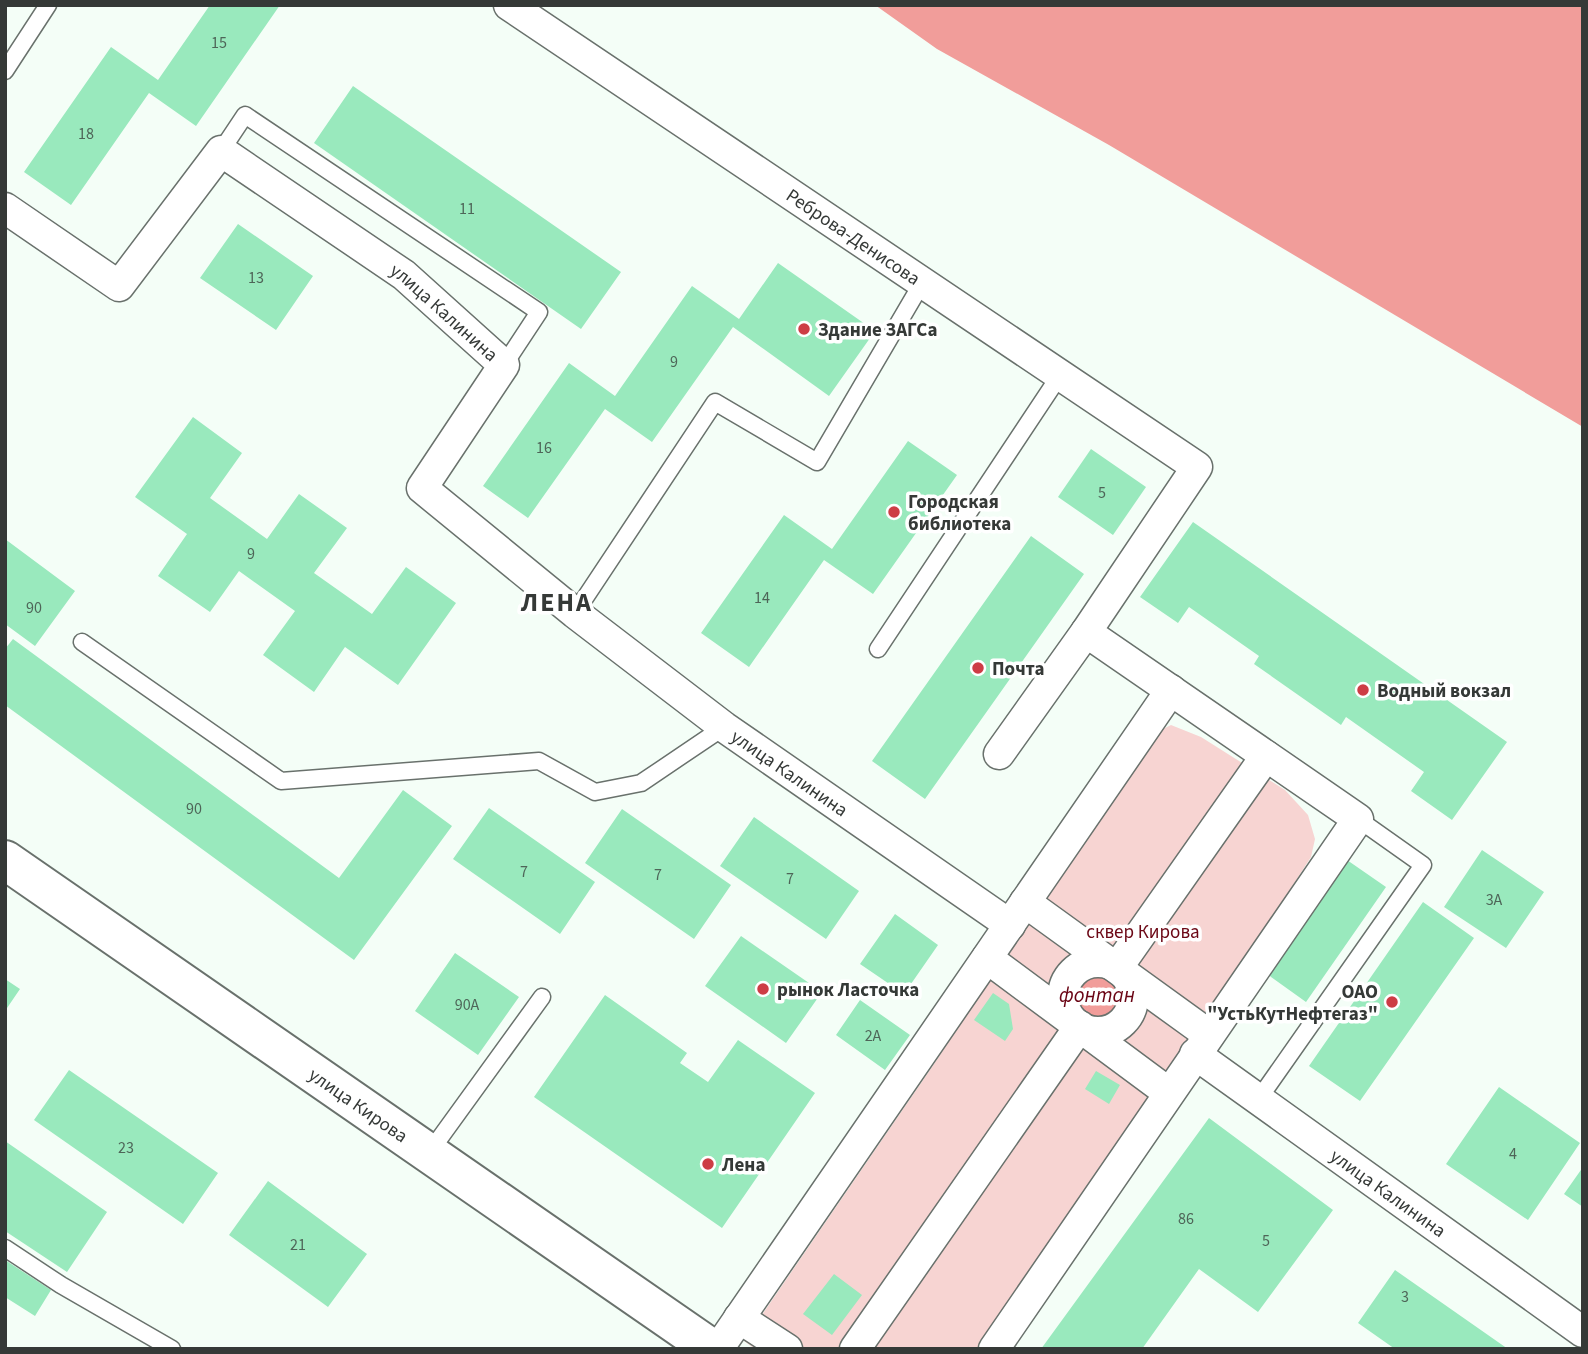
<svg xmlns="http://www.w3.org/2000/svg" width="1588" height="1354" font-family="'Source Sans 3',sans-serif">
	<rect width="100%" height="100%" fill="#f4fef7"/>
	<!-- green -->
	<path fill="#f7d4d2" d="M1171 725 1201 737 1285 790 1308 815 1315 839 1311 857 1209 1017 980 1349H755L744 1341 934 1064 1147 737Z"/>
	<!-- water -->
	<path fill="#f19d9a" d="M875 5H1583V427L1109 145 937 49Z
		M1094 968 1123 986C1125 997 1124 1008 1115 1016 1084 1040 1045 983 1094 968Z"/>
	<!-- building -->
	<path fill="#99e9bd" d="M210 5H280L196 126 149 93 71 205 24 172 111 47 158 80Z
		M353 86 621 272 581 329 314 143Z
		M238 224 313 276 276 330 200 278Z
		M778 263 875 331 829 396 733 327 652 442 605 409 528 518 483 486 569 363 615 396 692 286 739 319Z
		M193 417 242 453 210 498 267 539 299 494 347 528 314 573 372 614 406 567 456 603 398 685 345 647 314 692 263 655 295 611 239 571 210 612 158 576 187 534 135 497Z
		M908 441 957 475 873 594 824 560 749 667 701 633 784 515 832 549Z
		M1091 449 1146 487 1113 535 1058 497Z
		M1193 522 1507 742 1452 820 1411 791 1424 772 1346 717 1341 725 1254 664 1259 656 1189 607 1178 623 1140 597Z
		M1031 536 1084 574 925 799 872 761Z
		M5 539 75 591 35 646 5 624Z
		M13 639 339 878 403 790 452 826 354 960 5 705V649Z
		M489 808 595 882 560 934 453 859Z
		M622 809 731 885 694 939 585 863Z
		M754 817 859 891 826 939 720 866Z
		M1482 850 1544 892 1506 948 1444 907Z
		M1347 860 1386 887 1306 1002 1267 974Z
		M1423 902 1474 938 1360 1101 1309 1066Z
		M895 914 938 945 904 994 860 964Z
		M741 936 822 992 786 1043 705 986Z
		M455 953 519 997 478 1055 415 1011Z
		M5 979 20 989 5 1011Z
		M993 993 1009 1004 1013 1029 1005 1041 974 1020Z
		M605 995 687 1053 680 1063 708 1082 738 1040 815 1093 722 1228 534 1097Z
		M860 1000 910 1035 885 1070 836 1035Z
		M69 1070 218 1173 183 1224 34 1120Z
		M1096 1071 1120 1085 1109 1104 1085 1089Z
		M1499 1087 1580 1143 1528 1220 1446 1164Z
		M1209 1118 1333 1210 1258 1312 1199 1269 1142 1349H1041Z
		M5 1141 107 1212 67 1272 5 1231Z
		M1583 1167V1207L1564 1194Z
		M268 1181 367 1254 328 1307 229 1235Z
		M5 1260 51 1290 35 1316 5 1297Z
		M1395 1270 1508 1349H1395L1358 1323Z
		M834 1274 862 1295 832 1335 803 1314Z"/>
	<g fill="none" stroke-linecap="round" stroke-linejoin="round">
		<!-- lane casing -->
		<g stroke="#69716c" stroke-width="19">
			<path id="lane" d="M5 71 48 5
				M221 151 245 115 539 312 504 365
				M575 613 715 402 817 462 922 283
				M82 642 281 781 539 761 595 792 641 783 724 727
				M878 649 1060 375
				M1258 1100 1423 865 1358 819
				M429 1153 542 997
				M5 1248 61 1285 172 1349"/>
		</g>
		<!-- street casing -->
		<g stroke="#69716c" stroke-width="33">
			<g id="street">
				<path id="s1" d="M509 5 1197 467 1086 632 1358 819 994 1349"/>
				<path id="s2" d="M5 208 119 286 221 151 404 275 504 365 422 488 575 613 724 727 1010 925"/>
				<path d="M999 754 1086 632"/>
				<path d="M1025 902 1209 1035"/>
				<path d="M987 958 1169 1093"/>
				<circle cx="1098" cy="997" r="35"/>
				<path d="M1117 968 1266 756"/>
				<path id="s3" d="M1195 1054 1583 1332"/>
				<path d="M739 1318 787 1349"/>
				<path d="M718 1349 1171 690"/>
				<path d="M855 1349 1080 1026"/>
			</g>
		</g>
		<!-- secondary casing -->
		<g stroke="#69716c" stroke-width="42">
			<g id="secondary">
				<path id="s4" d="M5 860 712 1349"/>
			</g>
		</g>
		<!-- lane -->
		<use href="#lane" stroke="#fff" stroke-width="16"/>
		<!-- street -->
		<use href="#street" stroke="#fff" stroke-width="30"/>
		<!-- secondary -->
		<use href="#secondary" stroke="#fff" stroke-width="38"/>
	</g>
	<!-- markers -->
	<g fill="#cd3d45" stroke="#fff" stroke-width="2.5">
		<circle cx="804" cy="329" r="7"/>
		<circle cx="894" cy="512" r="7"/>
		<circle cx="978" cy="668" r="7"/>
		<circle cx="1363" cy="690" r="7"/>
		<circle cx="763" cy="989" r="7"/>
		<circle cx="1392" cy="1002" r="7"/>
		<circle cx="708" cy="1164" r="7"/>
	</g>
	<g text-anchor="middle" stroke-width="7" stroke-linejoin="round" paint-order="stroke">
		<!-- number labels -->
		<g font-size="16" fill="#4e6558">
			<text x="219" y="48">15</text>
			<text x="86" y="139">18</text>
			<text x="467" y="214">11</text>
			<text x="256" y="283">13</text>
			<text x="674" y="367">9</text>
			<text x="544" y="453">16</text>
			<text x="1102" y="498">5</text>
			<text x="251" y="559">9</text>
			<text x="762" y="603">14</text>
			<text x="34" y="613">90</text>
			<text x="194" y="814">90</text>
			<text x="524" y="877">7</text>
			<text x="658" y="880">7</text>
			<text x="790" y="884">7</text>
			<text x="1494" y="905">3А</text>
			<text x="467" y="1010">90А</text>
			<text x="873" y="1041">2А</text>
			<text x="126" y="1153">23</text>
			<text x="1513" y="1159">4</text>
			<text x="1186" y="1224">86</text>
			<text x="1266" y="1246">5</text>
			<text x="298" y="1250">21</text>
			<text x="1405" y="1302">3</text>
		</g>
		<!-- street labels -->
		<g font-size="19" fill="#353937" stroke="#fff">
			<text dy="7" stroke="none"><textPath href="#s1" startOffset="415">Реброва-Денисова</textPath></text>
			<text dy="7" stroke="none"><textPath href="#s2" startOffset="583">улица Калинина</textPath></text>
			<text dy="7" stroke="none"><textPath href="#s2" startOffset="1276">улица Калинина</textPath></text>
			<text dy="7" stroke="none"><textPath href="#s4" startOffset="430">улица Кирова</textPath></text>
			<text dy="7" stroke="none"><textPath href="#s3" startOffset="238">улица Калинина</textPath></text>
		</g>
		<!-- poi labels -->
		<g font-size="19" font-weight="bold" fill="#353937" stroke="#fff" text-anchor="start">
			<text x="818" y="336">Здание ЗАГСа</text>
			<text x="908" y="508">Городская<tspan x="908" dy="22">библиотека</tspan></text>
			<text x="992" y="675">Почта</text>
			<text x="1377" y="697">Водный вокзал</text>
			<text x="777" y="996">рынок Ласточка</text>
			<text x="1378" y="998" text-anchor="end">ОАО<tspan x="1378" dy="22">"УстьКутНефтегаз"</tspan></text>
			<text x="722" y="1171">Лена</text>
		</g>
		<!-- park labels -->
		<g font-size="19" fill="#6c0816" stroke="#fff">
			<text x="1143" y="938">сквер Кирова</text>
		</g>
		<!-- water labels -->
		<g font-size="21" font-style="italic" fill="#6a0414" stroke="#fff">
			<text x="1097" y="1002">фонтан</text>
		</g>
		<!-- district labels -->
		<g font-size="26" font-weight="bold" letter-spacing="2" fill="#353937" stroke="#fff">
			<text x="557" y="611">ЛЕНА</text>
		</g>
	</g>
	<!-- border -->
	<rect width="1588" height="1354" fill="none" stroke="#353937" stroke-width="14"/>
</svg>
